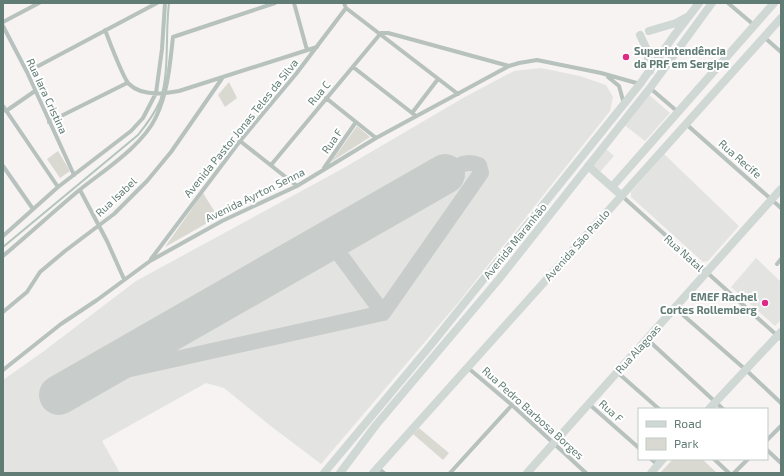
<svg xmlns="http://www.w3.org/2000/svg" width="784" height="476" font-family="'Exo 2',sans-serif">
	<rect width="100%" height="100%" fill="#f6f3f2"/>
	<!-- built -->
	<path fill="#e3e4e2" d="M541 68 580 76 606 85 613 97 610 111 458 303 321 464 272 427 224 388 206 383 102 441 120 473H3V380L44 351 136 281 342 169 463 98 514 71Z
		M648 94 670 113 645 141 623 124Z
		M606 149 614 156 600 172 592 166Z
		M664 154 739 226 708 261 703 262 631 197V192Z
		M756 258 781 282V320L775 326 731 287Z"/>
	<!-- green -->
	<path fill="#dad9d1" d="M229 82 237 98 225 107 218 95Z
		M357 126 370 137 331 162Z
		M58 151 70 171 60 178 47 159Z
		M203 193 218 217 165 247Z
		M419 428 449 453 443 460 413 434Z
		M673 459H702L717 473H660Z"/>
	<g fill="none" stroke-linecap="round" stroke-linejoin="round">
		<!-- stream -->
		<path stroke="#b3c5bd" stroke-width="2" d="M3 247 138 135C146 125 155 113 160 101 170 72 165 34 169 3"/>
		<!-- taxiway -->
		<path stroke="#c8cdcb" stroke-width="16" d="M329 240 383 313
			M90 378 383 313 481 173 479 165C465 159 457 167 445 174"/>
		<!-- runway -->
		<path stroke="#c8cdcb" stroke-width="40" d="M59 395 445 174"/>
		<!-- street -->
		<path stroke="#b7c1be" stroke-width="4" d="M294 3 307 50
			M344 3 346 8 458 94
			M728 3 754 25
			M3 22 39 3
			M3 26 27 72 74 175
			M105 30C109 40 123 78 129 84 141 96 164 94 179 91L317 47
			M381 33H388L403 37 509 66
			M764 37 781 52
			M353 67 416 116
			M27 72 157 3
			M608 77 619 86 624 104
			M650 88 678 112
			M326 98 376 138
			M3 106 58 187
			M6 111 35 91
			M412 113 438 79
			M49 122 127 83
			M686 124 781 208
			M240 141 297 186
			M271 165 381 33
			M3 166 33 209
			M324 168 356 122
			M80 190 107 241 124 279
			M622 196 781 339
			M3 236 58 187 131 131 143 118 156 93 162 49 165 3
			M3 256C28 235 52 213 77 192 101 172 142 147 156 117 168 92 170 64 173 37L275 3
			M151 259 240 141 296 74 346 8
			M777 264 781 259
			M675 308 746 370 781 403
			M3 312 27 292 40 272 65 251 114 214 147 181 171 152 223 77
			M647 339 723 409
			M467 367 512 405 586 473
			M3 370 61 324 97 300 150 261 222 221 297 186 376 138 509 66 519 63 537 60 601 73 640 84
			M617 372 659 409
			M589 404 639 448
			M767 440 781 426
			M767 450 781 463
			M651 459 658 465
			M714 459 729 473
			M378 468 384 473
			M450 473 512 405
			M734 473 748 459"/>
		<!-- secondary -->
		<path stroke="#d0d8d6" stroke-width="8" d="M649 31 676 23 687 17
			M640 35 647 50 650 71
			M588 166 622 196
			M612 187 774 3
			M709 409 781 332
			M324 473 430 346 640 84 673 37 699 3
			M340 473 376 425 499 279 650 88 712 3
			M373 473 781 18
			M527 473 781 189
			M651 473 663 459"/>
	</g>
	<!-- markers -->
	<g fill="#de2a86" stroke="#fff" stroke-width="1.5">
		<circle cx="626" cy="57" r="4"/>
		<circle cx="765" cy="303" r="4"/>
	</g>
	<g text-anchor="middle" stroke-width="4" stroke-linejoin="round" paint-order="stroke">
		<!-- poi labels -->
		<g font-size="11" font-weight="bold" fill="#617c75" stroke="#fff" text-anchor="start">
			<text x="634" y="55">Superintendência<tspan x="634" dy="13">da PRF em Sergipe</tspan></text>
			<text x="757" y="301" text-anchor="end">EMEF Rachel<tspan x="757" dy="13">Cortes Rollemberg</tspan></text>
		</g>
		<!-- street labels -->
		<g font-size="11" fill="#617c75" stroke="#fff">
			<text transform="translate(319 93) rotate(-50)" y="4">Rua C</text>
			<text transform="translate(47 96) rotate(65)" y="4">Rua Iara Cristina</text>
			<text transform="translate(241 128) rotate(-51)" y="4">Avenida Pastor Jonas Teles da Silva</text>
			<text transform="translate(332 141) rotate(-55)" y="4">Rua F</text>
			<text transform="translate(740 159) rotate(41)" y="4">Rua Recife</text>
			<text transform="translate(255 195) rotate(-26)" y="4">Avenida Ayrton Senna</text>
			<text transform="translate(116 197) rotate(-43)" y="4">Rua Isabel</text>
			<text transform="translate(515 241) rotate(-51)" y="4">Avenida Maranhão</text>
			<text transform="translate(577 245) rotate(-48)" y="4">Avenida São Paulo</text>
			<text transform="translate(684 253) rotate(42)" y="4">Rua Natal</text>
			<text transform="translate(638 349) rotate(-48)" y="4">Rua Alagoas</text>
			<text transform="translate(611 411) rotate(42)" y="4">Rua F</text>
			<text transform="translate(533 413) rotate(42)" y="4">Rua Pedro Barbosa Borges</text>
		</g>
	</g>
	<!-- border -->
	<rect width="784" height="476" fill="none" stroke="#617c75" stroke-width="8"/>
	<!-- legend -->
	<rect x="638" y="408" width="130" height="52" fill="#ffffff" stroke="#c0cbc8"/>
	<rect x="646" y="421" width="20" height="6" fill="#d0d8d6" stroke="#c0cbc8"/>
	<text x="674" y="428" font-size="12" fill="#617c75">Road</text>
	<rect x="646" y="438" width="20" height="12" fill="#dad9d1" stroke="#c0cbc8"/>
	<text x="674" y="448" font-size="12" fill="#617c75">Park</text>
</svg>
